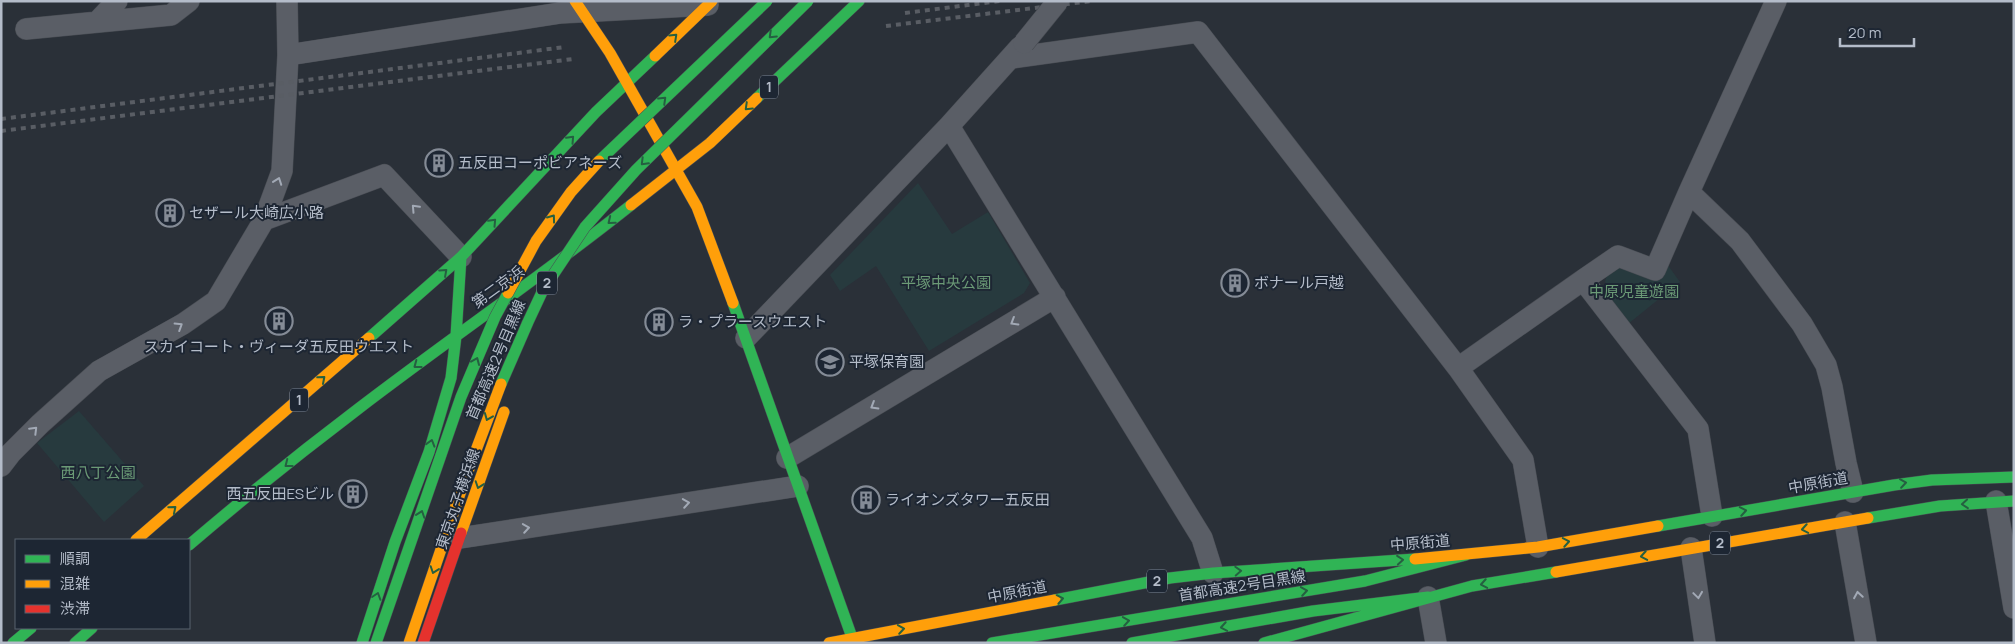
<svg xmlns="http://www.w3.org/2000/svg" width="2015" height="644" font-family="Manrope,'Noto Sans JP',sans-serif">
	<rect width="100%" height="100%" fill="#2a3038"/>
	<!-- green -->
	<path fill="#273a3e" d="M918 183 952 234 988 212 1030 283 1024 293 929 351 876 266 840 291 830 275Z
		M1619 262 1667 264 1680 282 1628 324 1609 298 1612 292 1605 282 1608 270Z
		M79 411 144 486 104 522 37 443Z"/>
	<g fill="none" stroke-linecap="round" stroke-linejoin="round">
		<!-- street casing -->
		<g stroke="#484c53" stroke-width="22">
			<path id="street" d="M97 22 117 1
				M26 29 171 15 189 1
				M288 55 560 13 708 5
				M1012 58 1198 32 1458 368 1523 460 1538 547
				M949 126 1202 538 1213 573
				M1689 192 1740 241 1802 324 1826 365 1832 387 1846 463 1853 492
				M264 220 384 175 461 257
				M746 338 949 126 1020 47
				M1458 368 1583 280
				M787 458 1055 297
				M1 466 11 453 40 424 99 371 183 324 216 301 264 220 282 171 288 55 287 1
				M1996 501 2014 608
				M1712 516 1698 429 1583 280 1618 256 1655 270 1689 192 1776 1
				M1845 522 1866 643
				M460 538 798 486
				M1691 548 1705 643
				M1428 597 1436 643"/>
		</g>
		<!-- fast casing -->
		<g stroke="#484c53" stroke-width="12">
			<path id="fast" d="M757 98 859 1
				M733 303 854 643
				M369 338 461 257 596 112 655 56
				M1868 518 1940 506 2014 501
				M1658 526 1894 485 1932 480 2014 477
				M189 545C244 498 300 453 358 409 448 340 542 276 631 205
				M1055 600 1170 578 1213 573 1415 559
				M13 643 31 628
				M75 643 92 628
				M362 643 395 542 429 452 451 378 456 336 461 257
				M992 643 1365 581 1466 555
				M1132 643 1313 611 1428 597
				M1264 643 1472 586 1556 572"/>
		</g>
		<!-- slow casing -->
		<g stroke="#484c53" stroke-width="12">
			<path id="slow" d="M575 1 610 53 697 207 733 303
				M655 56 712 1
				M631 205 710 143 757 98
				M461 533 504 412
				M136 540 369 338
				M1415 559 1538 547 1658 526
				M1556 572 1868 518
				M829 643 1055 600"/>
		</g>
		<!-- jam casing -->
		<g stroke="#484c53" stroke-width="12">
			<path id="jam" d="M423 643 461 533"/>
		</g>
		<!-- street -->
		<use href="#street" stroke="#5a5e66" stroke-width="21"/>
		<!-- fast -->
		<use href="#fast" stroke="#30b455" stroke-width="11"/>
		<!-- slow -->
		<use href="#slow" stroke="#ff9f0a" stroke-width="11"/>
		<!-- jam -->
		<use href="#jam" stroke="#e5322d" stroke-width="11"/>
		<!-- rail -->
		<path stroke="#595d64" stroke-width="4" stroke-dasharray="5 5" stroke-linecap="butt" d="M905 13 1000 1
			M886 26 1092 1
			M1 119 565 47
			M1 131 573 59"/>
		<!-- street-bridge casing -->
		<g stroke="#484c53" stroke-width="22" stroke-linecap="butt">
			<path id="street-bridge" d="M1024 43 1058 1"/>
		</g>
		<!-- fast-bridge casing -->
		<g stroke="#474c53" stroke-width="12" stroke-linecap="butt">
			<path id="fast-bridge" d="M599 161 767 1
				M501 384 528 322 543 290 585 227 636 170 808 1
				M376 643 461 397 495 317 508 293"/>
		</g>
		<!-- slow-bridge casing -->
		<g stroke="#474c53" stroke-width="12" stroke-linecap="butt">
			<path id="slow-bridge" d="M508 293 536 241 571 192 599 161
				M409 643 464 482 501 384"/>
		</g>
		<!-- street-bridge -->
		<use href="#street-bridge" stroke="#5a5e66" stroke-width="21"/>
		<!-- fast-bridge -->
		<use href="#fast-bridge" stroke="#30b455" stroke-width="11"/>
		<!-- slow-bridge -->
		<use href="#slow-bridge" stroke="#ff9f0a" stroke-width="11"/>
	</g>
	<!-- one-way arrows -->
	<defs><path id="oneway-chevron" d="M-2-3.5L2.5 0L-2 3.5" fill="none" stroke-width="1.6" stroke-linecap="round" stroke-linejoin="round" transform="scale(1.25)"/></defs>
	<g stroke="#255f41">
		<use href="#oneway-chevron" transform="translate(772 35) rotate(136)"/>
		<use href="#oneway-chevron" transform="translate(674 37) rotate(-43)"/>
		<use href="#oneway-chevron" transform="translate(663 100) rotate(-44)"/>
		<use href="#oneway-chevron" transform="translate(748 107) rotate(136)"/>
		<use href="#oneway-chevron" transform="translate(571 139) rotate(-47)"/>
		<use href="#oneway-chevron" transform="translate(644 162) rotate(135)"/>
		<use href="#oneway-chevron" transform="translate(552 218) rotate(-54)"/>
		<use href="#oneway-chevron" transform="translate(611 221) rotate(141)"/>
		<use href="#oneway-chevron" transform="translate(493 222) rotate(-47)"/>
		<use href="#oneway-chevron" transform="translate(444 272) rotate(-42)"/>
		<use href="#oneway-chevron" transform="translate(476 361) rotate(-67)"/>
		<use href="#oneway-chevron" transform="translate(417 365) rotate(143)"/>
		<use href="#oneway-chevron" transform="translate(322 379) rotate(-41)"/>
		<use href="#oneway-chevron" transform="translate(488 417) rotate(112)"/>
		<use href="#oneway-chevron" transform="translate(431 443) rotate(-73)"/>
		<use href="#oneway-chevron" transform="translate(288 464) rotate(142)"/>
		<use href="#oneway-chevron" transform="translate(1903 483) rotate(-8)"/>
		<use href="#oneway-chevron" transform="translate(479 485) rotate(109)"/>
		<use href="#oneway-chevron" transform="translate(1965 504) rotate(175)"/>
		<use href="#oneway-chevron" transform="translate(173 509) rotate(-40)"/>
		<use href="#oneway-chevron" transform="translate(1743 511) rotate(-10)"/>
		<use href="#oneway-chevron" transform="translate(421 514) rotate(-71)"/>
		<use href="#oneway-chevron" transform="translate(1805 529) rotate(170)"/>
		<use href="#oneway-chevron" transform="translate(1566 542) rotate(-10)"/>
		<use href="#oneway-chevron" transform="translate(1644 556) rotate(170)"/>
		<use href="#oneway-chevron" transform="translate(1400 560) rotate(-5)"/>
		<use href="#oneway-chevron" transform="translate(434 570) rotate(109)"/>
		<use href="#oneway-chevron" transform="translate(1238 571) rotate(-3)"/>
		<use href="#oneway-chevron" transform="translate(1484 584) rotate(170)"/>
		<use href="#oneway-chevron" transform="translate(1304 591) rotate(-9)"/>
		<use href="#oneway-chevron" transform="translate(377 596) rotate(-72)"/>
		<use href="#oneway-chevron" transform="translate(1060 599) rotate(-11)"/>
		<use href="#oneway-chevron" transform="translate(1126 621) rotate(-9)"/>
		<use href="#oneway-chevron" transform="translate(1224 627) rotate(170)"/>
		<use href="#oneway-chevron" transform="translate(901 629) rotate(-9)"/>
	</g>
	<g stroke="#a2a9b5">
		<use href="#oneway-chevron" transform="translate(278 181) rotate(-70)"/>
		<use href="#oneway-chevron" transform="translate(415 208) rotate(-133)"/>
		<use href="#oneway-chevron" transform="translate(1014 322) rotate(149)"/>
		<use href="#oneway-chevron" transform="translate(179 326) rotate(-32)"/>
		<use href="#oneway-chevron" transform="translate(874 406) rotate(149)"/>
		<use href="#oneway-chevron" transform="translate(34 430) rotate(-45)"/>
		<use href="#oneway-chevron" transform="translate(686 503) rotate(-9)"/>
		<use href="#oneway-chevron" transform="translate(526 528) rotate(-9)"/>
		<use href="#oneway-chevron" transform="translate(1698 595) rotate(82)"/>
		<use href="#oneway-chevron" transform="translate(1858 595) rotate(-99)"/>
	</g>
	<!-- icons -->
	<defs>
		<g id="building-ring" transform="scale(1.4375)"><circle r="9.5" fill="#1d2633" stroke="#848b96" stroke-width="1.5"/><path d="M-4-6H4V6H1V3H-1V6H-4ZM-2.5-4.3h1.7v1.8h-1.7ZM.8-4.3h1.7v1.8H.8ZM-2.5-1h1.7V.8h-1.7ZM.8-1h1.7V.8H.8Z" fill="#848b96"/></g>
		<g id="school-ring" transform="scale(1.4375)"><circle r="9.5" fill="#1d2633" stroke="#848b96" stroke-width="1.5"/><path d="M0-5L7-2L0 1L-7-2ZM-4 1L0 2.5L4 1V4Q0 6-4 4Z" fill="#848b96"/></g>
	</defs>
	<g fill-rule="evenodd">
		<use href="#building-ring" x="439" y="163"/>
		<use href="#building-ring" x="170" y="213"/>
		<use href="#building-ring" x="1235" y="283"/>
		<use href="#building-ring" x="279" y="321"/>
		<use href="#building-ring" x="659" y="322"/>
		<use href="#school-ring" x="830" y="362"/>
		<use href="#building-ring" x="353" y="494"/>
		<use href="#building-ring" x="866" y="500"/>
	</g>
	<g text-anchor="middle" stroke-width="4" stroke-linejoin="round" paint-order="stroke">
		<!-- shield labels -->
		<g fill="#1d2633" stroke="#878f9c" stroke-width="1">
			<rect x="760" y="75.5" width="18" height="23" rx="4"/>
			<rect x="537" y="271.5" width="20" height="23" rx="4"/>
			<rect x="290" y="388.5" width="18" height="23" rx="4"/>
			<rect x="1710" y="531.5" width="20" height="23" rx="4"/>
			<rect x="1147" y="569.5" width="20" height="23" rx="4"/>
		</g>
		<g font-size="14" font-weight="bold" fill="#b4bcc9">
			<text x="769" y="92">1</text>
			<text x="547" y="288">2</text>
			<text x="299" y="405">1</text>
			<text x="1720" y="548">2</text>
			<text x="1157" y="586">2</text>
		</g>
		<!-- poi labels -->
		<g font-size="15" fill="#b4bcc9" stroke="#1d2633" text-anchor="start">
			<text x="458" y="168">五反田コーポビアネーズ</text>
			<text x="189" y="218">セザール大崎広小路</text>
			<text x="1254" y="288">ボナール戸越</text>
			<text x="678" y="327">ラ・プラースウエスト</text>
			<text x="279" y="352" text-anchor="middle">スカイコート・ヴィーダ五反田ウエスト</text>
			<text x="849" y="367">平塚保育園</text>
			<text x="334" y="499" text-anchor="end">西五反田ESビル</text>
			<text x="885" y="505">ライオンズタワー五反田</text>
		</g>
		<!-- park labels -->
		<g font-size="15" fill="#6b9a76" stroke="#1d2633">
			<text x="946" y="288">平塚中央公園</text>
			<text x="1634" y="297">中原児童遊園</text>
			<text x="98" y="478">西八丁公園</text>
		</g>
		<!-- street labels -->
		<g font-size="15" fill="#b4bcc9" stroke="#1d2633">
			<text transform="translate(498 287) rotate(-36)" y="5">第二京浜</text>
			<text transform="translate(496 360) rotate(-67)" y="5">首都高速2号目黒線</text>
			<text transform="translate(1818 483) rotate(-10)" y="5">中原街道</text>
			<text transform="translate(458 499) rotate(-71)" y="5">東京丸子横浜線</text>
			<text transform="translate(1420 543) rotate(-5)" y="5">中原街道</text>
			<text transform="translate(1242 586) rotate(-9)" y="5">首都高速2号目黒線</text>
			<text transform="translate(1017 592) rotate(-11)" y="5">中原街道</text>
		</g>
	</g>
	<!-- border -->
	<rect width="2015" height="644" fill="none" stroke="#b4bcc9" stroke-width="5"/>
	<!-- legend -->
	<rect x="15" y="539" width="175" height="90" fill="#1d2633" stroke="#59626f"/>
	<rect x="25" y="555" width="25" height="8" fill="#30b455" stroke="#59626f"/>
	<text x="60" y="564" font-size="15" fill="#b4bcc9">順調</text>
	<rect x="25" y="580" width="25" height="8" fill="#ff9f0a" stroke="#59626f"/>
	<text x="60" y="589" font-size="15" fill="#b4bcc9">混雑</text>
	<rect x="25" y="605" width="25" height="8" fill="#e5322d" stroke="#59626f"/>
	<text x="60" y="614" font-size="15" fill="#b4bcc9">渋滞</text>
	<!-- scale -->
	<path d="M1840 38v8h74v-8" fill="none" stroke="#b4bcc9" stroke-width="2.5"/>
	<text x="1848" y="38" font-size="15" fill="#b4bcc9" stroke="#1d2633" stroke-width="4" paint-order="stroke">20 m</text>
</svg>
